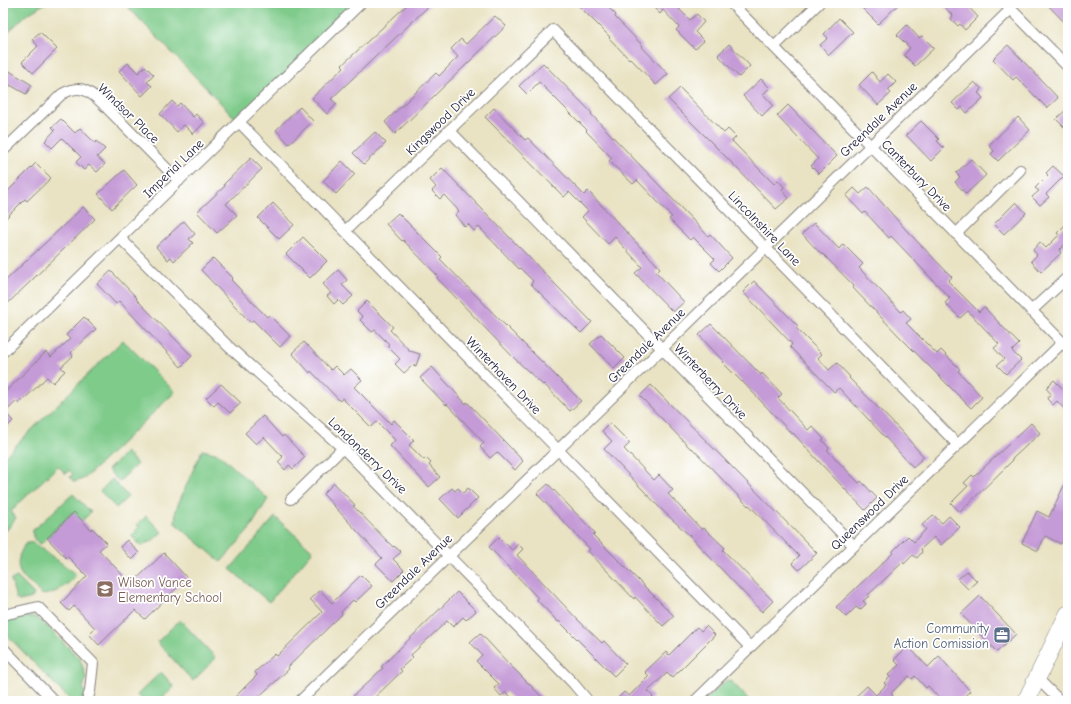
<svg xmlns="http://www.w3.org/2000/svg" width="1071" height="704" font-family="'Comic Neue',sans-serif">
	<rect width="100%" height="100%" fill="#fff"/>
	<filter id="ink" filterUnits="userSpaceOnUse"><feTurbulence type="fractalNoise" baseFrequency=".025" numOctaves="2"/><feDisplacementMap in="SourceGraphic" scale="8" xChannelSelector="R" yChannelSelector="G"/><feConvolveMatrix kernelMatrix="1 2 1 2 8 2 1 2 1" color-interpolation-filters="sRGB"/></filter>
	<filter id="wash" filterUnits="userSpaceOnUse"><feTurbulence type="fractalNoise" baseFrequency=".012" numOctaves="4" result="noise"/><feDisplacementMap in="SourceGraphic" scale="16" xChannelSelector="R" yChannelSelector="G"/><feGaussianBlur stdDeviation="0.9" result="paint"/><feColorMatrix in="noise" values="0 0 0 0 0 0 0 0 0 0 0 0 0 0 0 0 0 1.4 0 .05"/><feComposite in="paint" operator="in"/></filter>
	<g filter="url(#wash)">
		<rect width="100%" height="100%" fill="#e9e3c3"/>
		<!-- green -->
		<path fill="#7ecb8a" stroke="#507662" d="M3 3H46L26 15 3 37Z
			M124 3H361L239 122Z
			M123 340 175 392 85 478 74 482 70 477 73 474 69 470 66 474 58 466 11 511 16 518 6 531 3 530V458Z
			M202 450 219 454 268 499 249 530 221 562 175 523 176 509Z
			M126 452 137 464 119 482 108 470Z
			M112 479 128 497 116 508 100 491Z
			M73 494 91 512 82 521 73 512 41 544C34 540 32 538 33 530Z
			M146 516 162 532 151 542 146 543 142 547 131 535 139 527 137 525Z
			M275 517 313 551 269 602 230 569Z
			M32 542 75 573V576C71 583 50 598 41 594 38 592 35 587 32 585 29 581 23 578 21 574 15 565 20 552 25 544Z
			M17 577 34 594 32 598 19 601 16 599 11 580Z
			M18 617H35L48 627 80 659 86 677 83 689 85 692 82 701H71L3 631V619Z
			M180 620 216 658 193 681 157 642Z
			M161 672 174 687 159 701H143L137 695Z
			M726 680 732 682 750 701H704Z"/>
		<g id="blocks">
			<!-- building -->
			<path fill="#c49ad7" d="M409 3H432L331 99 337 104 327 114 312 98 344 67 342 65Z
				M576 3H604L616 15 615 17 643 46 642 47 668 74 656 85 630 58 629 59 609 38 610 37Z
				M649 3H685L679 9 690 20 697 14 704 22 695 32 704 41 695 49 676 30 679 27 663 10 660 14Z
				M857 3H900L878 24Z
				M941 3H965L978 17 965 30 960 24 958 26 951 19 953 16Z
				M1046 3H1066L1068 5V26Z
				M495 16 506 26 395 134 385 122 436 73 439 76 458 57 451 49 461 39 466 44Z
				M839 18 853 32 829 55 820 45 828 38 824 34Z
				M907 25 919 38 922 36 934 48 915 66 904 55 910 48 897 35Z
				M40 32 57 49 33 73 22 62 38 46 32 39Z
				M729 44 750 66 739 77 718 55Z
				M1008 45 1058 98 1047 108 1016 77 1013 80 993 59Z
				M128 63 138 73 145 66 154 75 147 82 152 86 142 96 119 71Z
				M543 63 592 113 591 114 708 236 710 234 732 258 719 271 711 263 715 259 693 237 690 240 669 219 672 217 637 180 633 184 609 161 612 158 586 131 587 130 539 82 527 94 519 86Z
				M3 67 32 85 26 94 10 85 3 96Z
				M872 72 880 82 888 74 896 82 888 90 891 93 878 105 859 85Z
				M761 79 770 88 763 94 773 105 762 116 743 96Z
				M974 82 982 89 978 93 983 98 967 113 962 107 959 110 952 103Z
				M680 88 724 133 728 129 736 137 732 141 767 177 774 184 778 180 784 187 782 190 789 198 776 209 729 160 668 99Z
				M172 101 177 106 180 103 193 117 196 114 204 123 193 134 184 125 177 132 160 114Z
				M788 105 837 156 819 174 811 166 818 159 777 116Z
				M300 107 313 121 289 144 276 130Z
				M494 108 525 140 528 138 584 195 588 191 660 268 656 272 684 302 673 312 635 273 642 267 615 237 608 244 582 217 588 211 569 192 564 197 485 117Z
				M1068 108V131L1056 119Z
				M1018 117 1030 130 998 161 991 154 994 151 989 145Z
				M61 119 75 133 80 128 95 143 96 141 105 149 97 157 105 164 97 172 89 165 84 170 76 162 81 157 62 138 52 148 45 141 55 130 52 127Z
				M921 121 939 139 937 141 944 148 931 161 906 135Z
				M375 132 386 143 364 164 353 153Z
				M251 158 262 169 226 204 237 215 217 233 197 212 225 186 224 184Z
				M971 159 986 175 966 194 955 182 960 177 956 173Z
				M342 161 355 174 336 194 323 181Z
				M36 163 51 178 27 201 25 199 3 221V196Z
				M1053 166 1064 176 1046 194 1049 197 1040 205 1032 197 1039 191 1035 188 1048 175 1046 173Z
				M442 168 592 322 581 333 531 284 533 281 520 268 519 269 479 227 474 231 468 224 465 227 455 215 459 211 444 195 440 199 432 191 436 187 430 180Z
				M124 170 137 185 112 209 98 194Z
				M868 187 907 231 952 277 948 281 979 312 984 307 1019 344 1012 351 1021 360 1006 374 997 365 1004 359 994 348 999 344 968 311 960 318 945 303 950 298 891 236 889 238 865 212 863 214 846 196 854 188 860 194Z
				M1016 202 1026 213 1004 234 994 224Z
				M273 203 294 225 279 239 258 218Z
				M83 207 95 219 3 308V283Z
				M398 213 442 257 440 259 496 316 581 401 570 411 544 384 543 385 514 358 437 278 438 276 403 240 402 241 386 224Z
				M184 221 195 234 189 239 193 243 174 261 171 257 168 260 156 247Z
				M1068 222V241L1059 250 1061 253 1041 272 1031 261 1037 255 1033 250 1040 242 1046 248 1059 235 1057 233Z
				M814 223 839 249 843 244 863 264 859 268 901 312 903 310 911 319 906 323 937 354 941 350 960 369 958 371 982 397 971 408 901 338 853 288 854 286 823 254 822 255 802 234Z
				M303 237 327 261 310 278 286 254Z
				M213 258 233 278 231 280 267 317 269 315 290 336 280 347 253 320 250 322 201 270Z
				M338 270 347 280 342 285 353 296 343 305 338 300 334 304 327 296 331 293 323 284Z
				M111 271 137 298 136 299 192 356 181 367 119 301 116 304 97 284Z
				M754 281 798 326 796 328 822 354 818 358 829 370 837 363 850 377 849 378 900 430 924 457 913 467 839 388 834 392 790 347 792 344 743 292Z
				M367 301 393 327 390 330 410 351 420 354 416 366 413 365 404 373 395 364 400 359 387 346 389 344 375 330 372 332 360 320 363 317 357 311Z
				M84 317 96 329 71 353 73 356 61 367 65 371 53 383 47 377 19 404 17 401 5 412 13 421 3 431V394L46 352 51 357 70 339 66 335Z
				M711 324 761 375 762 373 782 394 778 398 808 430 812 426 824 439 822 440 829 448 827 450 859 483 861 481 877 498 865 510 822 465 793 433 792 434 742 381V382L722 362 723 361 699 335Z
				M601 334 625 358 614 369 590 344Z
				M304 342 331 370 335 366 344 375 351 369 362 380 354 387 391 424 394 420 414 440 409 445 424 460 426 458 431 463 429 465 440 477 429 487 390 446 395 440 377 422 371 427 342 398 340 401 311 371 310 373 292 353Z
				M432 367 466 404 467 402 523 461 515 470 497 452 490 458 480 447 484 443 447 404 446 405 420 378Z
				M1054 380 1068 394V413L1057 401 1053 405 1047 399 1051 394 1046 388Z
				M221 384 241 403 230 413 218 402 214 406 206 398Z
				M651 385 817 553 799 570 792 563 799 556 749 505 748 506 692 448 691 449 640 396Z
				M263 416 282 437 284 435 305 457 293 469 289 465 285 470 278 462 283 457 264 437 256 444 245 433Z
				M610 423 630 443 624 449 654 480 659 475 673 490 668 494 702 530 704 528 725 548 723 550 773 601 762 612 689 535 662 510 604 449 612 441 602 431Z
				M1031 423 1040 433 1011 460 1012 461 960 512 951 503 968 486 964 483 972 475 974 477Z
				M1068 477V528L1061 544 1045 536 1038 551 1022 543 1037 511 1049 517Z
				M334 483 355 505 353 506 393 547 394 546 401 552 393 559 404 570 393 581 376 564 382 558 323 494Z
				M548 484 595 533 593 535 674 616 663 626 635 597 634 599 588 551 590 549 537 494Z
				M452 488 455 491 458 488 463 493 468 488 478 498 458 518 440 499Z
				M74 512 91 530 92 528 107 543 99 550 131 584 164 553 187 578 145 619 135 610 99 645 89 634 95 628 74 606 69 611 61 603 87 576 68 557 66 558 47 538Z
				M933 515 942 523 949 516 960 527 941 545 934 537 921 549 922 552 917 558 913 555 904 564 903 562 868 595 869 596 863 601 866 604 860 610 856 607 846 617 836 607 893 553 892 552 908 536 914 542 926 529 922 525Z
				M499 537 512 550 518 544 523 549 517 555 576 618 602 643 604 641 626 664 614 676 559 621 558 622 537 600 538 598 489 547Z
				M127 540 139 553 132 560 120 547Z
				M967 571 977 581 968 589 958 579Z
				M361 575 372 586 355 602 353 600 341 612 342 614 288 667 289 669 254 701H239L235 697 257 675 255 672 275 654 277 656 322 612 310 599 320 590 332 603Z
				M457 592 476 611 466 620 463 617 453 627 447 621 411 655 413 657 400 669 402 671 371 701H358L353 696 383 668 381 667Z
				M980 596 1016 634 997 652 961 614Z
				M706 626 715 635 672 678 667 673 648 691 653 697 649 701H615L624 692 629 696 649 676 645 672 666 652 669 655 697 627 701 631Z
				M480 633 509 664 546 701H515L506 692 501 696 494 688 499 684 476 661 482 655 470 642Z
				M908 646 928 667 939 656 970 691 959 701H942L928 686 926 688 915 676 912 679 909 676 891 693 893 695 887 701H851L867 686 876 695 886 685 884 683 890 677 888 675 899 665 894 660Z"/>
		</g>
	</g>
	<g filter="url(#ink)">
		<use href="#blocks" fill-opacity="0" stroke="#86827f" stroke-width="1"/>
		<g fill="none" stroke-linecap="round" stroke-linejoin="round">
			<!-- minor casing -->
			<g stroke="#86827f" stroke-width="12">
				<path id="minor" d="M731 3 1068 348
					M1005 3 1068 67
					M774 47 819 3
					M239 122 750 647
					M449 130 854 546
					M3 151 62 94C80 84 88 90 101 102L179 181
					M345 231 553 30 958 445
					M956 234 1020 170
					M120 238 228 346 346 451 573 683 588 701
					M1031 311 1068 277
					M3 352 361 3
					M291 499 343 448
					M3 615 38 607 93 663 90 691 87 701
					M3 648 54 701
					M1037 678 1060 701
					M300 701 1011 9
					M695 701 1062 343"/>
			</g>
			<!-- trunk casing -->
			<g stroke="#86827f" stroke-width="18">
				<path id="trunk" d="M1026 701 1068 614"/>
			</g>
			<!-- minor -->
			<use href="#minor" stroke="#fff" stroke-width="10"/>
			<!-- trunk -->
			<use href="#trunk" stroke="#fff" stroke-width="17"/>
		</g>
	</g>
	<!-- icons -->
	<defs>
		<g id="school-square" transform="scale(0.9)"><rect x="-9" y="-9" width="18" height="18" rx="4" fill="#8d6e63" stroke="#fff"/><path d="M0-5L7-2L0 1L-7-2ZM-4 1L0 2.5L4 1V4Q0 6-4 4Z" fill="#fff"/></g>
		<g id="office-square" transform="scale(0.9)"><rect x="-9" y="-9" width="18" height="18" rx="4" fill="#5c6f8a" stroke="#fff"/><path d="M-6-3h4V-5.5h4V-3h4V5H-6ZM-1-4.5V-3h2v-1.5ZM-6 0V1H6V0Z" fill="#fff"/></g>
	</defs>
	<g fill-rule="evenodd">
		<use href="#school-square" x="105" y="589"/>
		<use href="#office-square" x="1002" y="635"/>
	</g>
	<g text-anchor="middle" stroke-width="3.5" stroke-linejoin="round" paint-order="stroke">
		<!-- street labels -->
		<g font-size="13" fill="#22223b" stroke="#fff">
			<text transform="translate(129 113) rotate(44)" y="5">Windsor Place</text>
			<text transform="translate(878 119) rotate(-44)" y="5">Greendale Avenue</text>
			<text transform="translate(440 121) rotate(-44)" y="5">Kingswood Drive</text>
			<text transform="translate(173 168) rotate(-44)" y="5">Imperial Lane</text>
			<text transform="translate(917 175) rotate(46)" y="5">Canterbury Drive</text>
			<text transform="translate(765 228) rotate(46)" y="5">Lincolnshire Lane</text>
			<text transform="translate(646 345) rotate(-44)" y="5">Greendale Avenue</text>
			<text transform="translate(504 375) rotate(46)" y="5">Winterhaven Drive</text>
			<text transform="translate(711 381) rotate(46)" y="5">Winterberry Drive</text>
			<text transform="translate(368 455) rotate(44)" y="5">Londonderry Drive</text>
			<text transform="translate(869 512) rotate(-44)" y="5">Queenswood Drive</text>
			<text transform="translate(413 571) rotate(-44)" y="5">Greendale Avenue</text>
		</g>
		<!-- education labels -->
		<g font-size="13" fill="#785e54" stroke="#fff" text-anchor="start">
			<text x="118" y="587">Wilson Vance<tspan x="118" dy="15">Elementary School</tspan></text>
		</g>
		<!-- service labels -->
		<g font-size="13" fill="#4e5e75" stroke="#fff" text-anchor="end">
			<text x="989" y="633">Community<tspan x="989" dy="15">Action Comission</tspan></text>
		</g>
	</g>
	<!-- margin -->
	<rect width="1071" height="704" fill="none" stroke="#fff" stroke-width="16"/>
</svg>
